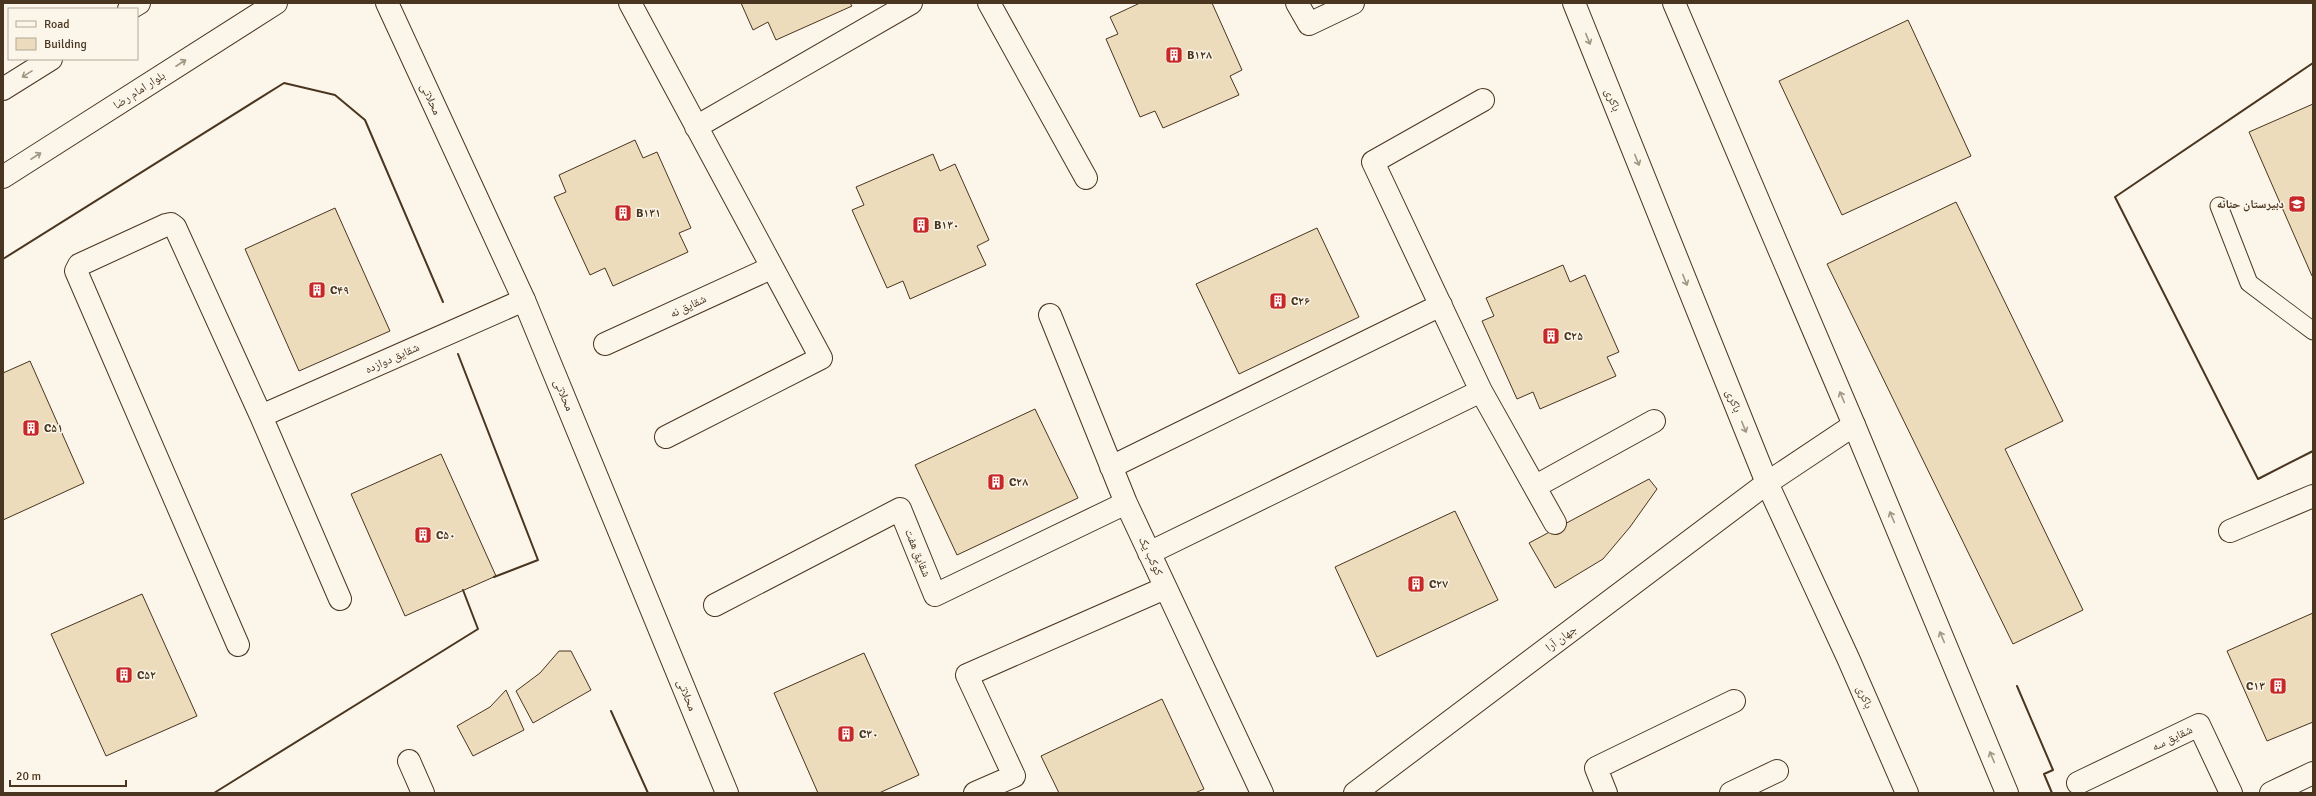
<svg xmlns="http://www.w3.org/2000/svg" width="2316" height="796" font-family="Signika,'Noto Naskh Arabic',sans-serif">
	<rect width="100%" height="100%" fill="#fbf6e9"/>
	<!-- building -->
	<path fill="#ecdcbc" stroke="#4a3520" d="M741 3H850L852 6 776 40 768 22 753 30Z
		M1140 3H1212L1242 70 1230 76 1239 95 1163 128 1155 111 1140 117 1106 39 1118 34 1110 17Z
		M1908 20 1971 156 1842 215 1779 81Z
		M2313 104V276H2312L2249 132Z
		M635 140 643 158 657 152 691 228 679 233 688 252 613 286 605 268 590 275 554 197 566 192 559 175Z
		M933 154 940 171 955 164 989 240 977 246 986 265 910 299 903 281 887 288 852 210 864 205 856 187Z
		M1956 202 2063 421 2005 449 2083 610 2013 644 1827 264Z
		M335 208 390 331 299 371 245 249Z
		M1317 228 1359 317 1239 374 1196 284Z
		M1563 265 1570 282 1585 275 1619 352 1607 357 1616 376 1540 409 1533 392 1517 399 1482 321 1494 316 1486 298Z
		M30 361 84 483 3 520V373Z
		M1035 409 1078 498 957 555 915 465Z
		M441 454 496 576 405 616 351 494Z
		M1649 479 1657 489 1630 527 1603 559 1555 588 1529 543Z
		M1455 511 1498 600 1377 657 1335 567Z
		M142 594 197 716 106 756 51 634Z
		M2313 613V722L2267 741 2227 651Z
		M559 651H571L591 690 533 723 516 691 540 673Z
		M864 653 919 775 879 793H818L774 693Z
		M506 690 524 730 473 756 457 726 490 707Z
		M1162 699 1204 789 1195 793H1059L1041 756Z"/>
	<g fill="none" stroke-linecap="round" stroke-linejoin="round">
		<!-- lane casing -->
		<g stroke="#4a3520" stroke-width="19">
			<path id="lane" d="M2219 206 2249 283 2313 331"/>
		</g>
		<!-- street casing -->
		<g stroke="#4a3520" stroke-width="24">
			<path id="street" d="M630 3 821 358 666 437
				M989 3 1086 178
				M1297 3 1309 24 1353 3
				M1483 100 1373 162 1481 391 1555 523
				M696 127 911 3
				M1050 315 1126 503 1262 793
				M605 344 771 268
				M261 416 524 300
				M1111 467 1441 305
				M1536 486 1654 421
				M2230 531 2313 496
				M1149 553 1481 391
				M715 605 900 509 935 595 1126 503
				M238 645 76 271 79 265 166 225 171 224 175 227 261 416 340 599
				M409 761 423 793
				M2078 783 2199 725 2231 793
				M975 793 1014 776 967 675 1165 588
				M1355 793 1767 483 1854 425
				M1606 793 1596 768 1734 701
				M1731 793 1777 771
				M2271 793 2313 773"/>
		</g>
		<!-- secondary casing -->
		<g stroke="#4a3520" stroke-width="24">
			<path id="secondary" d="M387 3 524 300 727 793
				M1574 3 1767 483 1848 658 1907 793
				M1674 3 1854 425 2007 793
				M129 9 139 3
				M3 89 51 59
				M3 177 276 3"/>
		</g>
		<!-- lane -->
		<use href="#lane" stroke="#fbf6e9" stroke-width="17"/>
		<!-- street -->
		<use href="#street" stroke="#fbf6e9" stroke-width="22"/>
		<!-- secondary -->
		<use href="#secondary" stroke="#fbf6e9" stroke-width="22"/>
		<!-- wall -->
		<path stroke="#4a3520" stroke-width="2" d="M2313 63 2115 197 2258 479 2313 451
			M3 259 284 83 335 95 365 120 443 302
			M458 354 538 560 494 577
			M2017 686 2053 770 2044 774 2052 793
			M611 711 648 793
			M214 793 478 629 463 590"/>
	</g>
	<!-- one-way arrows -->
	<defs><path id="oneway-shaft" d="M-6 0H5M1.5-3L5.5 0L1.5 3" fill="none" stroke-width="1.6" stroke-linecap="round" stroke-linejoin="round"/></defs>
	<g stroke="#a29684">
		<use href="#oneway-shaft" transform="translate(1588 39) rotate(68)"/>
		<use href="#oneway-shaft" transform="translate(181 63) rotate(-33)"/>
		<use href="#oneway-shaft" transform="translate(27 74) rotate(148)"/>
		<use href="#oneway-shaft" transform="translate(36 156) rotate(-33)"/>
		<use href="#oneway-shaft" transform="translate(1637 160) rotate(68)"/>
		<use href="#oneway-shaft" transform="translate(1685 280) rotate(68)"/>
		<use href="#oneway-shaft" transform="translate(1842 397) rotate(-113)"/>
		<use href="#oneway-shaft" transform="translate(1744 427) rotate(68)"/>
		<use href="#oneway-shaft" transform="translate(1892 517) rotate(-113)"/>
		<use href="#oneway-shaft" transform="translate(1942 637) rotate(-113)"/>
		<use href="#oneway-shaft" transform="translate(1992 757) rotate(-113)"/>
	</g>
	<!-- icons -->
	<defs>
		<g id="building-square" transform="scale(0.9)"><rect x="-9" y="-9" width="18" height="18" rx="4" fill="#c62828" stroke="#fbf6e9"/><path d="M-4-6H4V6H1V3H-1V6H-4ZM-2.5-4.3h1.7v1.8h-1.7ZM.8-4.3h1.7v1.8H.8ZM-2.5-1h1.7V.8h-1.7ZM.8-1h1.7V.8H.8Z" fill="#fff"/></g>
		<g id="school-square" transform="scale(0.9)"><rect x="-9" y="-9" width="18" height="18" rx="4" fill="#c62828" stroke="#fbf6e9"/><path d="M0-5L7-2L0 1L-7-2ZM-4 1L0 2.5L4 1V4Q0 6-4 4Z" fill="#fff"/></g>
	</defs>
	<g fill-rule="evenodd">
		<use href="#building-square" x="1174" y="55"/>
		<use href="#school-square" x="2297" y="204"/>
		<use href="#building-square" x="623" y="213"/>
		<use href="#building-square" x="921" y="225"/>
		<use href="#building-square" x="317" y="290"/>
		<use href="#building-square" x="1278" y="301"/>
		<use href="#building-square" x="1551" y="336"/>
		<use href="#building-square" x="31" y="428"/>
		<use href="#building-square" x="996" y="482"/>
		<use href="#building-square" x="423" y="535"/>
		<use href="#building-square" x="1416" y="584"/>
		<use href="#building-square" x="124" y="675"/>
		<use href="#building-square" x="2278" y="686"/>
		<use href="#building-square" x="846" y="734"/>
	</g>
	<g text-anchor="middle" stroke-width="3" stroke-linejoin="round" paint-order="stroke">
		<!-- poi labels -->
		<g font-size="12" font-weight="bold" fill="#4a3520" stroke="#fbf6e9" text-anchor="start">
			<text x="1187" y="59">B۱۲۸</text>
			<text x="2284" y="208" text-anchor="end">دبیرستان حنانه</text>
			<text x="636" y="217">B۱۳۱</text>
			<text x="934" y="229">B۱۳۰</text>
			<text x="330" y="294">C۴۹</text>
			<text x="1291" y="305">C۲۶</text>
			<text x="1564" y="340">C۲۵</text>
			<text x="44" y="432">C۵۱</text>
			<text x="1009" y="486">C۲۸</text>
			<text x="436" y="539">C۵۰</text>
			<text x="1429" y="588">C۲۷</text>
			<text x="137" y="679">C۵۲</text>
			<text x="2265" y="690" text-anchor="end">C۱۳</text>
			<text x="859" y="738">C۳۰</text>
		</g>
		<!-- street labels -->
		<g font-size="12" fill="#4a3520" stroke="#fbf6e9">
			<text transform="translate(139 90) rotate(-33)" y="4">بلوار امام رضا</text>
			<text transform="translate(431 99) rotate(65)" y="4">محلاتی</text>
			<text transform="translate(1613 100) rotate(68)" y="4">باکری</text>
			<text transform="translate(688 306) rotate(-25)" y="4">شقایق نه</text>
			<text transform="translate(392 358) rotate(-24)" y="4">شقایق دوازده</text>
			<text transform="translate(564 395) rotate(67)" y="4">محلاتی</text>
			<text transform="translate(1734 401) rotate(68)" y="4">باکری</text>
			<text transform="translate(918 553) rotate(68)" y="4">شقایق هفت</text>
			<text transform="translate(1151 556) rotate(65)" y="4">کوکب یک</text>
			<text transform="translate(1561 638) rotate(-37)" y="4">جهان آرا</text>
			<text transform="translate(687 695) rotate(68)" y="4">محلاتی</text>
			<text transform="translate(1865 697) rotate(66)" y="4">باکری</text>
			<text transform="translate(2172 738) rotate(-26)" y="4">شقایق سه</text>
		</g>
	</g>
	<!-- border -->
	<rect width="2316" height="796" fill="none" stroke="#4a3520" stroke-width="8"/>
	<!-- legend -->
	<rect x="8" y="8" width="130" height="52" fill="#fbf6e9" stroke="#b4a999"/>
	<rect x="16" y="21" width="20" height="6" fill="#fbf6e9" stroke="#b4a999"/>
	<text x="44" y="28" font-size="12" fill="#4a3520">Road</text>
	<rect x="16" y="38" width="20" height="12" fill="#ecdcbc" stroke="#b4a999"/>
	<text x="44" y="48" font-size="12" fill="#4a3520">Building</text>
	<!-- scale -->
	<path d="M10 780v6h116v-6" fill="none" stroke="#4a3520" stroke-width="2"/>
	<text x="16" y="780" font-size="12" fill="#4a3520" stroke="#fbf6e9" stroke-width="3" paint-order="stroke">20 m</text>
</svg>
